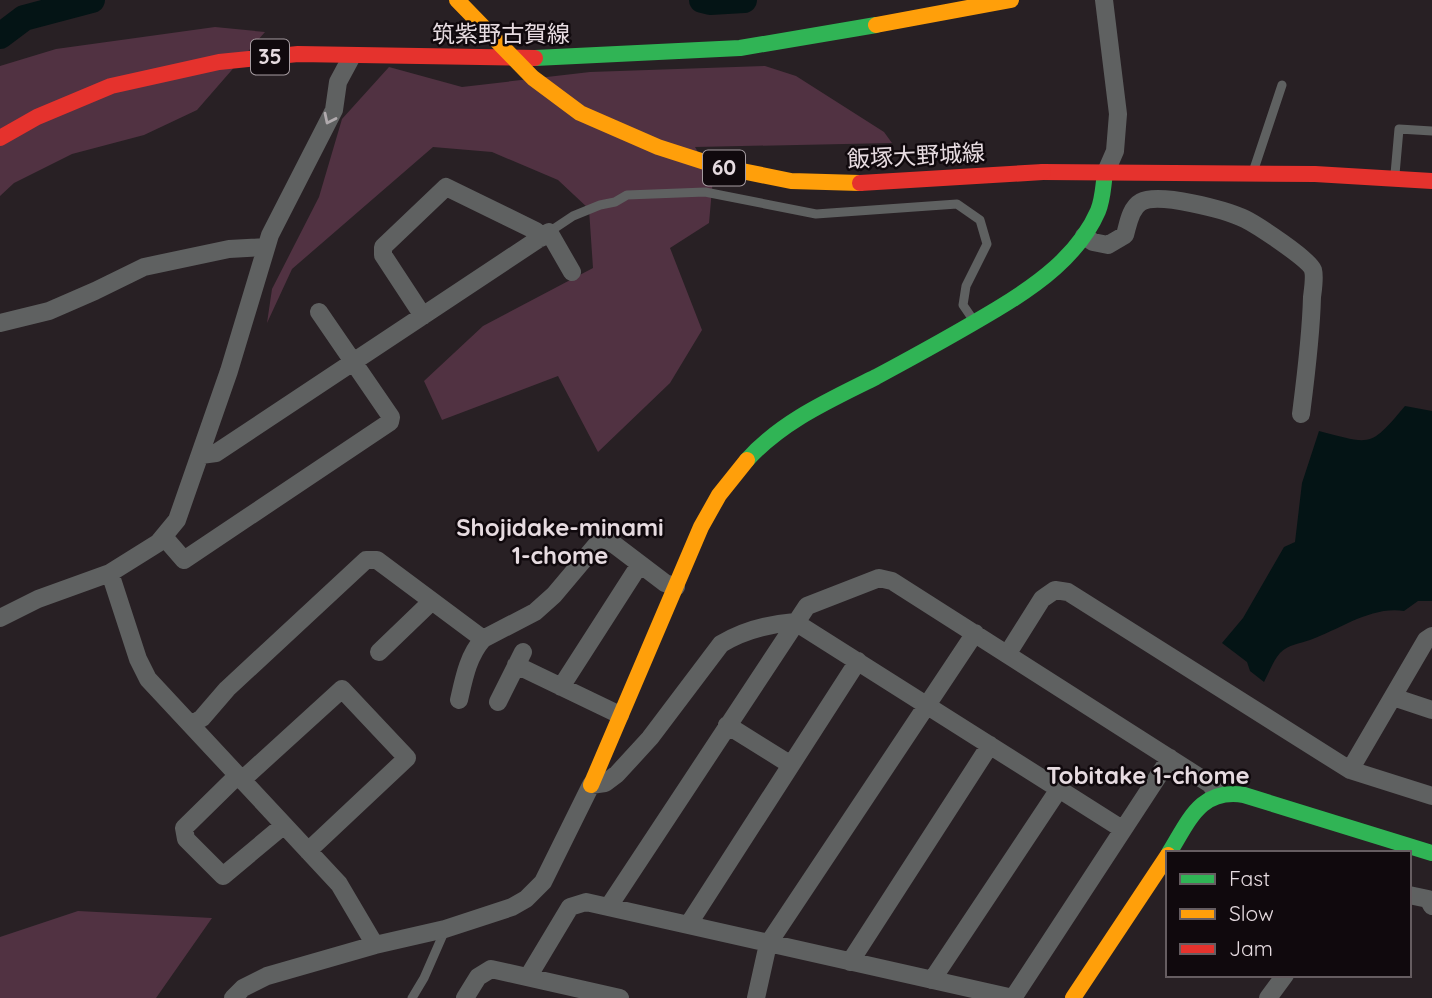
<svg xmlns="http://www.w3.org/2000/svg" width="1432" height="998" font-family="Quicksand,'Noto Sans JP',sans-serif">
	<rect width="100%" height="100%" fill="#282024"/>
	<!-- green -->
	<path fill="#513242" d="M215 27 265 32 197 110 144 135 72 154 14 183 0 196V66L56 49Z
		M765 66 796 76 884 132 892 143 695 147 713 178 709 223 670 248 702 330 670 383 598 452 558 376 442 420 424 381 483 326 593 268 589 209 558 180 492 152 433 147 292 269 267 323 272 289 319 197 342 119 389 67 462 87 590 72Z
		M78 911 212 918 156 998H0V937Z"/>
	<!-- water -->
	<path fill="#041415" d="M1405 406 1432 411V601H1418L1404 611C1371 606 1341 629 1310 640 1299 644 1289 644 1280 653 1273 661 1269 673 1264 682L1250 671 1247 662 1222 643 1243 618 1284 547 1295 542 1302 483 1319 431C1371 444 1369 449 1405 406Z"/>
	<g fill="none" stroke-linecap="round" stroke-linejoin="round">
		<!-- river -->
		<path stroke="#041415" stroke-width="26" d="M702 0 710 2 744 0
			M0 36 24 18 92 0"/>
		<!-- lane -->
		<path stroke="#5f6161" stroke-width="9" d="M1254 169 1282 85
			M1395 174 1399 129 1432 131
			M549 232 573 216 600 205 615 202 627 195 705 192 816 214 957 204 980 220 987 244 966 286 963 305 974 321
			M412 998 424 978 445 930"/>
		<!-- street -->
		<path stroke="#5f6161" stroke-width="18" d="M1104 0 1118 114 1115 151 1105 174
			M1084 236 1093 242 1108 245 1125 235C1128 225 1130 208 1141 202 1159 192 1226 210 1245 219 1257 225 1309 259 1313 270 1315 277 1313 289 1312 297 1311 337 1306 375 1301 414
			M423 316 383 255V247L446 187 536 231 541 238
			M0 323 49 311 95 291 144 267 229 249 266 247
			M201 455 216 453 549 232 572 272
			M164 537 184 560 390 422 391 417 319 312
			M110 573 138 659 148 679 339 884 375 945
			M0 618 38 599 110 573 158 543 177 520 229 371 270 235 334 110 338 82 352 56
			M379 652 431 602
			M1008 653 1042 599 1055 590 1068 592 1350 770 1432 796
			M516 665 620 715
			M561 687 640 564
			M1393 697 1432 710
			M459 700C464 678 468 656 483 639
			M498 702 523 652
			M191 725 202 718 227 689 366 560H377L483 639 535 612 554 595 597 544 611 542 665 583 676 587
			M727 725 791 765
			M1350 770 1426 640 1432 636
			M238 775 184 828 186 839 223 876 284 825
			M242 780 342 689 407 758 308 851
			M1409 895 1428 899 1432 906
			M609 906 807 606 879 578 892 581 1210 784 1217 793
			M688 925 858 661
			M850 962 990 745
			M528 977 570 907 586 902 1013 998
			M932 980 1059 789
			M233 998 243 988 267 976 375 945 445 929 512 907 526 899 543 882 591 785 605 783 617 774 650 738 721 644C744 630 769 624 795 622L1122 829
			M465 998 478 977 491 969 620 998
			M756 998 768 944 975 633
			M1013 998 1170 758
			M1268 998 1285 975"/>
		<!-- fast -->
		<path stroke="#30b455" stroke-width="16" d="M535 58 740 48 876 25
			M747 460C782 421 830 400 876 377 917 355 957 333 997 309 1037 285 1079 255 1098 211 1103 199 1103 186 1105 174
			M1169 853C1189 821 1200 788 1244 795L1432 853"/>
		<!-- slow -->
		<path stroke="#ff9f0a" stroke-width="16" d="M876 25 1011 0
			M591 785 701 527 719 495 747 460
			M1073 998 1168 855"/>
		<!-- jam -->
		<path stroke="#e5322d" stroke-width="16" d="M0 138 37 117 111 86 219 62 298 54 535 58
			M1043 172 1315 174 1432 181"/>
		<!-- slow-bridge -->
		<path stroke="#ff9f0a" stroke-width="16" d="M457 0 533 78 580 113 658 147 717 166 791 181 860 183"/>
		<!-- jam-bridge -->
		<path stroke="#e5322d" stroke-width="16" d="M860 183 1043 172"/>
	</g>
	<!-- one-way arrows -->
	<defs><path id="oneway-chevron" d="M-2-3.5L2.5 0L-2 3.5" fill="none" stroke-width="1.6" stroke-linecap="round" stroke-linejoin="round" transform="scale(1.75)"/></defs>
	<use stroke="#b0aaad" href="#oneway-chevron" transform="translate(329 119) rotate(116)"/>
	<g text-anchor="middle" stroke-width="5" stroke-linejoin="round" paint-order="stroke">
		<!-- shield labels -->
		<g fill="#10090d" stroke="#a69ca1" stroke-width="2">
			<rect x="251" y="39.5" width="38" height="35" rx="5"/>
			<rect x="703" y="150.5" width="42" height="35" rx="5"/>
		</g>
		<g font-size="21" font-weight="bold" fill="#e6dbe0">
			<text x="270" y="64">35</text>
			<text x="724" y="175">60</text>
		</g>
		<!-- street labels -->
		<g font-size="23" fill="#e6dbe0" stroke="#10090d">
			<text x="501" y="42">筑紫野古賀線</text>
			<text transform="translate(916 156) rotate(-3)" y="8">飯塚大野城線</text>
		</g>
		<!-- neighbourhood labels -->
		<g font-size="24" font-weight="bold" fill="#e6dbe0" stroke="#10090d">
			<text x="560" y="536">Shojidake-minami<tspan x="560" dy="28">1-chome</tspan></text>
			<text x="1148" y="784">Tobitake 1-chome</text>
		</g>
	</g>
	<!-- legend -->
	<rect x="1166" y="851" width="245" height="126" fill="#10090d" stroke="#665d61" stroke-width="2"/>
	<rect x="1180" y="874" width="35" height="10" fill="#30b455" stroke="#665d61" stroke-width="2"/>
	<text x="1229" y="886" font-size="21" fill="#e6dbe0">Fast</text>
	<rect x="1180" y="909" width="35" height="10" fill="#ff9f0a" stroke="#665d61" stroke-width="2"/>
	<text x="1229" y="921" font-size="21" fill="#e6dbe0">Slow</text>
	<rect x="1180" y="944" width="35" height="10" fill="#e5322d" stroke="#665d61" stroke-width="2"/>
	<text x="1229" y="956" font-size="21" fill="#e6dbe0">Jam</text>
</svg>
